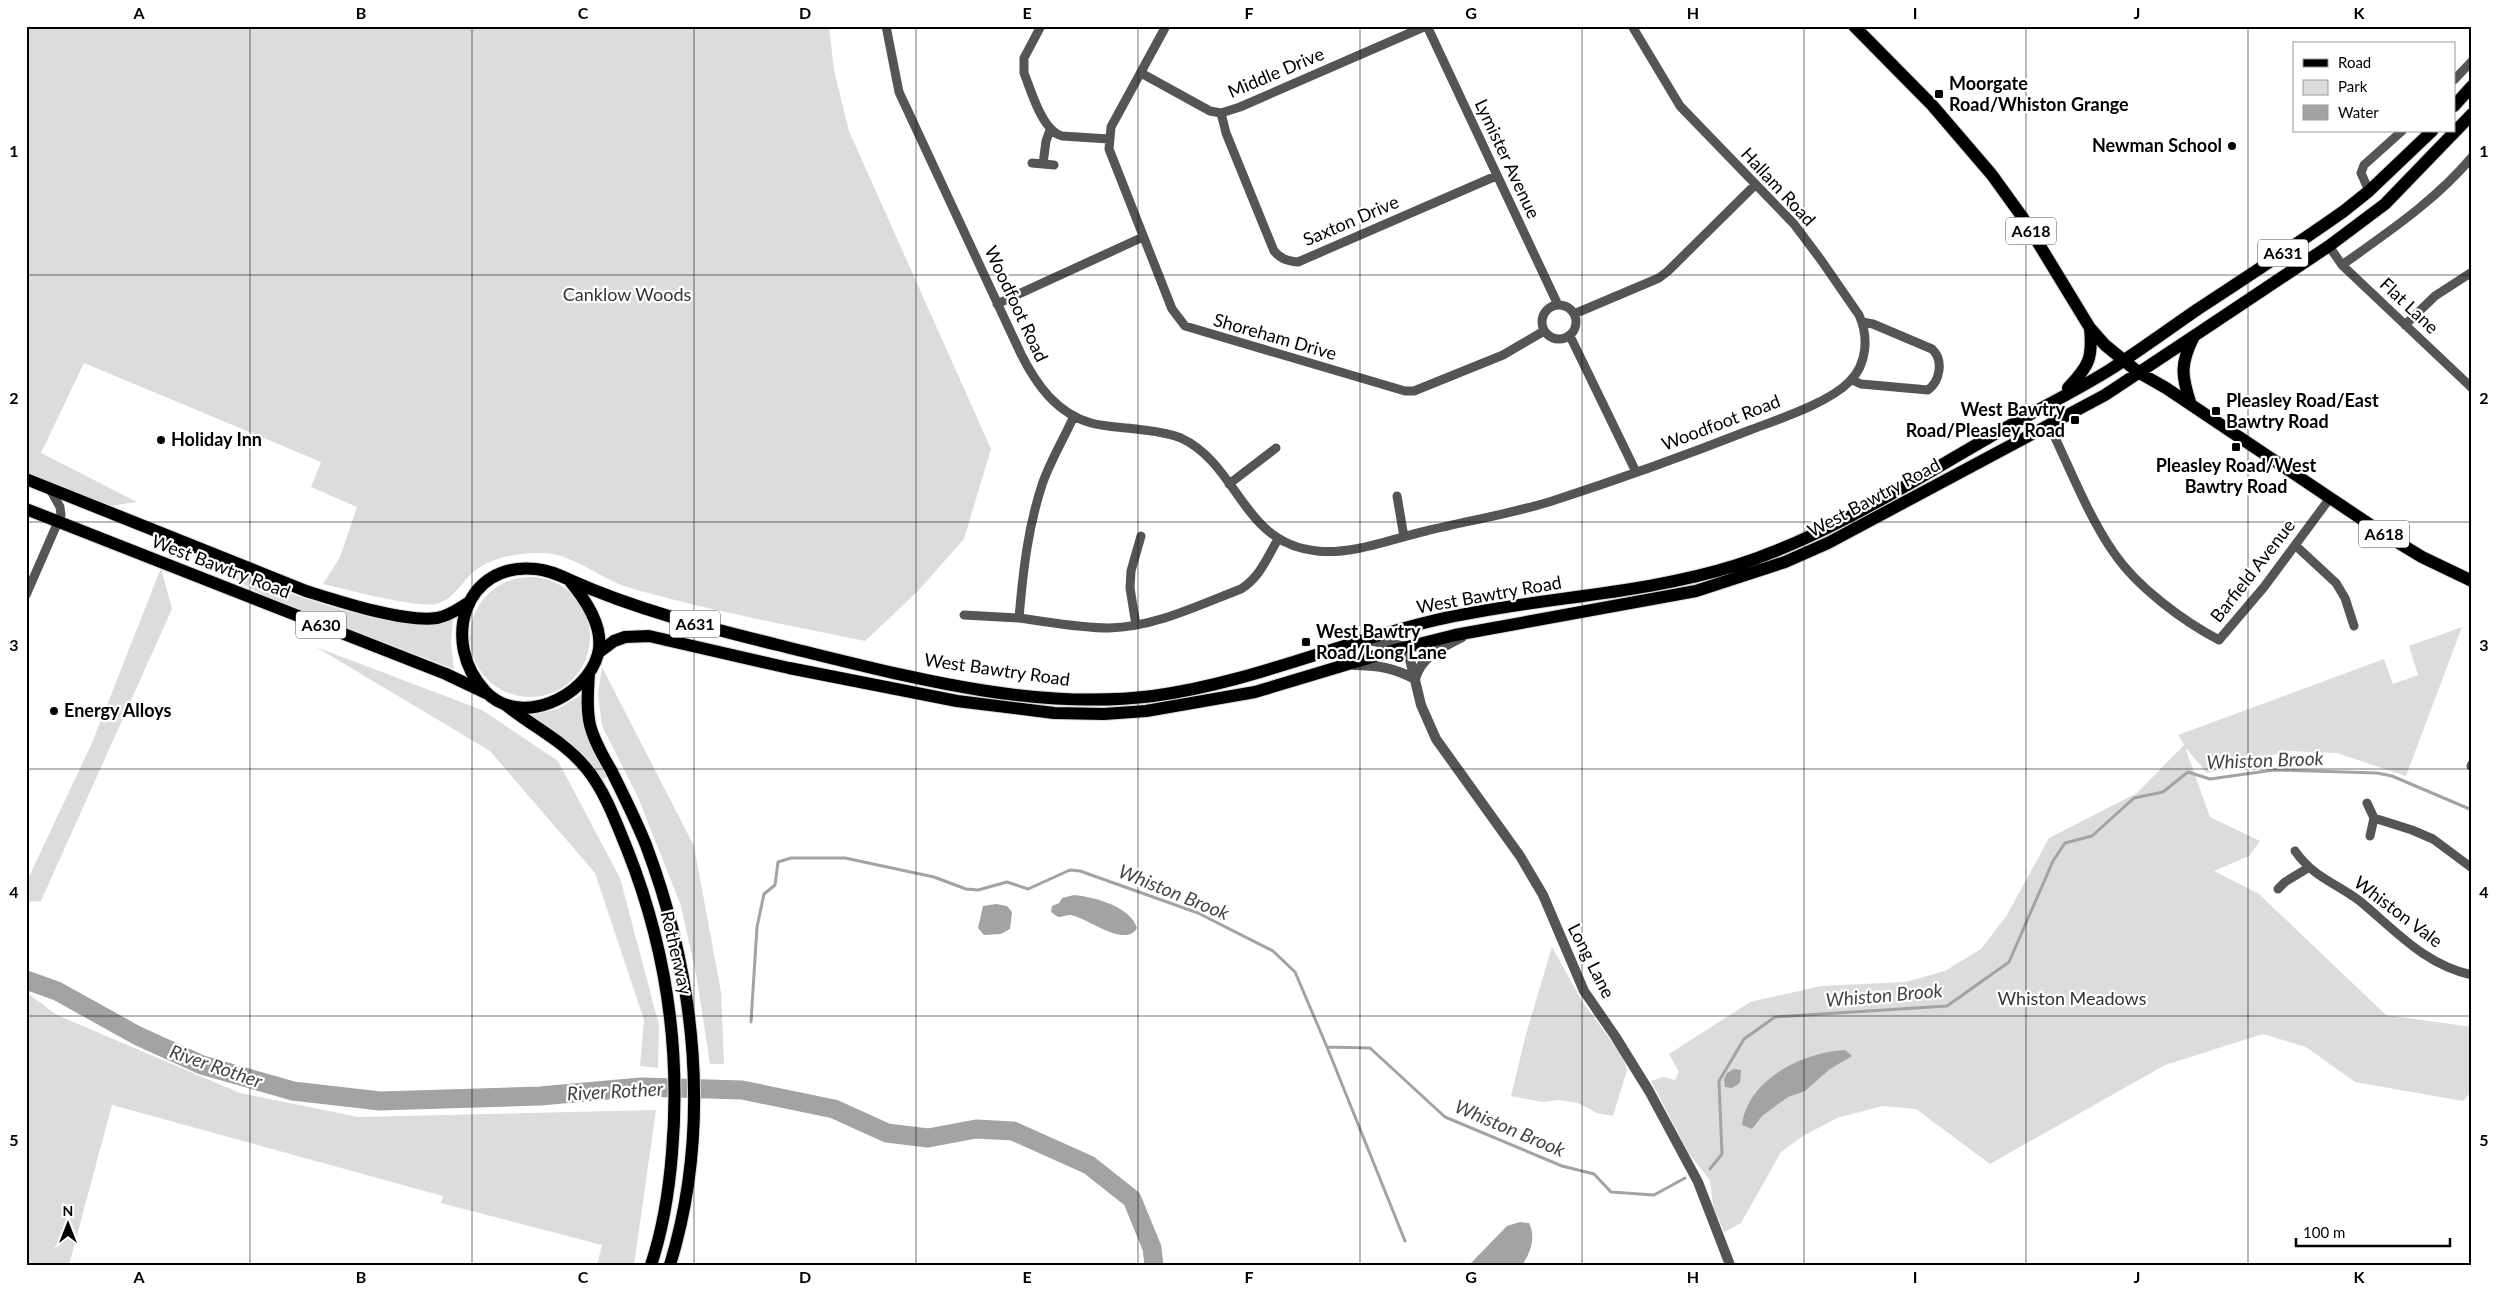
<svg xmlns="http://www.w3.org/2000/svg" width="2498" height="1291" font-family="Lato,sans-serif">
	<rect width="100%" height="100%" fill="#fff"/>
	<!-- green -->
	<path fill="#dcdcdc" d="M26 26H829L834 70 849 131 991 449 964 539 917 592 865 641C786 625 707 610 630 588 603 580 574 555 546 553 521 552 487 557 469 576 458 588 452 600 435 604 416 608 345 589 323 584L340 557 357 507 311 487 321 462 84 363 41 453 137 502 109 506 26 472Z
		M161 568 172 609 41 901 26 902V883L92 743Z
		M234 573C290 593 396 636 453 620L451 642 454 669 269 598 232 578Z
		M470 637a60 60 0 1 1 120 0a60 60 0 1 1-120 0Z
		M2462 627 2406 776 2337 753 2288 751 2207 773 2185 747 2210 817 2260 841 2249 856 2214 871 2259 894 2386 1015 2472 1027V1091L2463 1101 2355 1082 2306 1047 2263 1034 2165 1065 1990 1164 1916 1109 1882 1106 1837 1118 1803 1136 1781 1152 1741 1223 1724 1232 1713 1206 1710 1180 1689 1154 1651 1081 1663 1077 1675 1080 1679 1072 1669 1054 1750 1002 1821 986 1905 982 1945 971 1981 949 2007 915 2049 838 2137 793 2184 745 2178 735 2384 659 2393 684 2418 675 2409 646Z
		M316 647 482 710 558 761 620 878 659 1025 658 1068 640 1066 644 1020 595 873 490 751Z
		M602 667 694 846 721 992 724 1064H710L697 979 681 906 638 797 602 726 598 694Z
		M581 695 584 721 607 777 602 779C580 751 561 734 531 715L558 709Z
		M1552 947 1582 1001 1623 1057 1627 1070 1613 1116 1597 1113 1578 1103 1559 1100 1542 1102 1511 1096 1526 1034Z
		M26 992 57 1015 240 1093 358 1117 656 1110 634 1265H597L602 1245 441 1203 424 1265 443 1196 112 1105 69 1265H26Z"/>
	<!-- water -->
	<path fill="#a3a3a3" d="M1074 895C1094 897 1130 906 1137 928 1125 949 1087 917 1070 915 1066 915 1062 917 1058 917L1051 912 1052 906 1059 903 1062 898Z
		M996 904 1007 906 1012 912 1010 929 1001 934 984 935 978 928 983 906Z
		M1845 1050 1852 1056 1830 1069 1805 1091 1788 1097 1762 1116 1752 1129 1742 1125C1748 1079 1803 1052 1845 1050Z
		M1734 1069 1741 1070 1740 1083 1732 1088 1725 1087 1724 1079 1727 1073Z
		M1520 1222 1529 1223C1536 1236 1531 1253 1522 1265H1469L1507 1226Z"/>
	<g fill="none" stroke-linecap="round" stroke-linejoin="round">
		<!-- stream -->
		<path stroke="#a3a3a3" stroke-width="3" d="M751 1022 757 927 764 894 775 885 778 862 791 858H845L934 877 966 889 978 890 1007 882 1028 889 1070 870 1080 871 1198 913 1273 951 1295 972 1327 1047 1370 1048 1445 1117 1562 1166 1594 1174 1611 1192 1654 1195 1685 1178
			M1327 1047 1405 1241
			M1710 1169 1722 1154 1719 1081 1744 1039 1775 1017 1947 1006 2009 962 2053 861 2065 843 2092 836 2134 798 2163 792 2188 772 2210 779 2274 770 2377 773 2392 776 2472 810"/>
		<!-- river -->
		<path stroke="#a3a3a3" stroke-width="19" d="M26 980 57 991 138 1036 202 1065 293 1091 380 1101 540 1096 641 1087 742 1090 834 1109 887 1133 928 1138 976 1129 1013 1131 1089 1165 1132 1199 1152 1248 1154 1265"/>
		<!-- primary casing -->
		<g stroke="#dbdbdb" stroke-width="14">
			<path id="primary" d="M1854 26 1932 105 1992 175 2023 218 2090 328 2105 345 2138 372 2166 388 2384 534 2422 557 2472 581
				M2454 106 2472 86
				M2068 388C2089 366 2093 358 2090 328
				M2191 405C2181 375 2180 364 2194 336
				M26 479 306 591C338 601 405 623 437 618 449 616 458 609 468 603
				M26 509 446 674 486 693
				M569 580C585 599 605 627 598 654 586 698 519 728 485 691 440 643 464 561 536 569 548 570 559 575 570 580 641 612 718 630 794 649 909 677 1033 711 1153 696 1250 683 1341 642 1436 620 1535 597 1639 596 1737 565 1827 536 1906 485 1988 438 2028 414 2071 394 2111 369 2140 350 2169 329 2198 309 2247 277 2296 245 2344 211L2369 191 2432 131
				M598 653 614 641 625 637 649 636 789 668 957 701 1054 713 1104 714 1146 711 1255 692 1395 650 1455 635 1696 591 1785 562 1828 543 2105 395 2194 336 2329 246 2385 204 2472 114
				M589 673C588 690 586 708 590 725 594 741 603 756 611 770 623 794 636 820 646 845 696 978 712 1127 670 1265
				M506 705C533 727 564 741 586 768 605 791 616 822 627 849 666 947 681 1048 672 1153 669 1191 663 1229 651 1265"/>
		</g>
		<!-- minor -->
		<path stroke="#555" stroke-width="9" d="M886 26 899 92 1021 354C1036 384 1056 413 1091 423 1105 427 1121 427 1136 429 1151 431 1167 432 1181 438 1239 465 1242 544 1317 551 1352 555 1391 539 1426 531 1467 521 1509 514 1549 502 1617 480 1684 456 1750 430 1779 419 1829 403 1850 381 1867 364 1869 337 1859 315L1821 260 1794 224 1680 106 1632 26
			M1041 26 1024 58V73C1031 90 1042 131 1062 136L1109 139
			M1166 26 1111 127 1109 149 1172 309 1185 326 1405 391H1414L1503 355 1544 331
			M1427 26 1558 305
			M1141 73 1210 111 1221 113 1240 107 1426 26
			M2454 80 2472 61
			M1221 113 1226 133 1274 251C1281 259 1287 261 1298 262L1496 176
			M1032 163 1054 165
			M1043 164 1046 141 1050 130
			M2369 191 2361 173 2364 165 2402 131
			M2329 246 2342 265 2472 388
			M2342 265C2388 232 2435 201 2472 157
			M997 304 1143 237
			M1542 322a17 17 0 1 1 34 0a17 17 0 1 1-34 0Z
			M1574 314 1659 278 1668 271 1755 185
			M2405 325 2435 296 2472 272
			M1570 336 1636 472
			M1852 380 1861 384 1928 390C1940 381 1944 360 1932 349L1873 324 1862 322
			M1074 416C1064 438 1051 460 1043 482 1028 526 1023 571 1019 618 1049 622 1079 628 1109 628 1155 627 1199 605 1241 589 1260 577 1267 558 1278 539
			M2049 425C2069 466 2088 516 2114 553 2137 587 2183 621 2219 640L2264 587 2330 498
			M1229 484 1276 448
			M1397 496 1404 537
			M2295 545 2336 583 2345 598 2354 626
			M26 595 61 515 60 507 50 489
			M964 615 1019 618
			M1136 625 1130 588 1131 571 1141 536
			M2471 766 2472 764
			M2367 803 2374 818 2370 836
			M2374 818 2412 830 2433 839 2472 868
			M2295 851C2315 879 2335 882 2361 902 2396 931 2425 965 2472 975
			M2278 889 2285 882 2308 868"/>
		<!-- tertiary -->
		<path stroke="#555" stroke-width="10" d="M1368 640 1407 647 1421 705 1436 739 1520 856 1543 895 1584 991 1615 1036 1649 1091 1698 1182 1730 1265
			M1354 665C1377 665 1394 668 1415 679
			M1415 679C1421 656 1443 647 1462 637"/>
		<!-- primary -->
		<use href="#primary" stroke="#000" stroke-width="12"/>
	</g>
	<!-- grid -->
	<path fill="none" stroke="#000" stroke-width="1" stroke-opacity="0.55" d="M250 26V1265M472 26V1265M694 26V1265M916 26V1265M1138 26V1265M1360 26V1265M1582 26V1265M1804 26V1265M2026 26V1265M2248 26V1265M26 275H2472M26 522H2472M26 769H2472M26 1016H2472"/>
	<!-- markers -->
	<g fill="#000" stroke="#fff" stroke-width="2">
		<rect x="1934" y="89" width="10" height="10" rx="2.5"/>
		<circle cx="2232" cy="146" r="5"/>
		<rect x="2211" y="406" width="10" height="10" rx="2.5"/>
		<rect x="2070" y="415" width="10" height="10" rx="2.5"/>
		<circle cx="161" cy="440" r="5"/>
		<rect x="2231" y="442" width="10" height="10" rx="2.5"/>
		<rect x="1301" y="637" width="10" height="10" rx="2.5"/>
		<circle cx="54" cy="711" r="5"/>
	</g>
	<g text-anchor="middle" stroke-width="4.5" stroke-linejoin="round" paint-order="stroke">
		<!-- shield labels -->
		<g fill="#fff" stroke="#4c4c4c" stroke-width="1">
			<rect x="2006" y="217.5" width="50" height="27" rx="4"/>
			<rect x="2258" y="239.5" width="50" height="27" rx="4"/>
			<rect x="2359" y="520.5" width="50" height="27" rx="4"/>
			<rect x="670" y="610.5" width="50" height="27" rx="4"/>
			<rect x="296" y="611.5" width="50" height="27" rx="4"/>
		</g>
		<g font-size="16" font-weight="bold" fill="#000">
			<text x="2031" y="237">A618</text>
			<text x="2283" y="259">A631</text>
			<text x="2384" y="540">A618</text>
			<text x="695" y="630">A631</text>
			<text x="321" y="631">A630</text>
		</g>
		<!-- street labels -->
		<g font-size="18" fill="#000" stroke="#fff">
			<text transform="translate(1276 73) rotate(-23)" y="6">Middle Drive</text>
			<text transform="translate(1507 159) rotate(65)" y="6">Lymister Avenue</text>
			<text transform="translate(1778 187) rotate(47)" y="6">Hallam Road</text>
			<text transform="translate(1351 221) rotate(-23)" y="6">Saxton Drive</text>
			<text transform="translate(1016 304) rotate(65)" y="6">Woodfoot Road</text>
			<text transform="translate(2409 306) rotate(43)" y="6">Flat Lane</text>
			<text transform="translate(1275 337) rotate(16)" y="6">Shoreham Drive</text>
			<text transform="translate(1721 423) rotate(-21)" y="6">Woodfoot Road</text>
			<text transform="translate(1874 498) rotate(-28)" y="6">West Bawtry Road</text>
			<text transform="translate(221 567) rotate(21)" y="6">West Bawtry Road</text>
			<text transform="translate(2253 571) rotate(-52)" y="6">Barfield Avenue</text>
			<text transform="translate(1489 595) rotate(-10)" y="6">West Bawtry Road</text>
			<text transform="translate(997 670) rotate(8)" y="6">West Bawtry Road</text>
			<text transform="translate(2398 912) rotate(37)" y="6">Whiston Vale</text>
			<text transform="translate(676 953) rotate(77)" y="6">Rotherway</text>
			<text transform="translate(1591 961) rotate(63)" y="6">Long Lane</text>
		</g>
		<!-- poi labels -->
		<g font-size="18" font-weight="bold" fill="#000" stroke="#fff" text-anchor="start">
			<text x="1949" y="90">Moorgate<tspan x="1949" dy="21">Road/Whiston Grange</tspan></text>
			<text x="2222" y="152" text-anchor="end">Newman School</text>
			<text x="2226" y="407">Pleasley Road/East<tspan x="2226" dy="21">Bawtry Road</tspan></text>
			<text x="2065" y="416" text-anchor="end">West Bawtry<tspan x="2065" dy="21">Road/Pleasley Road</tspan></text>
			<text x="171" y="446">Holiday Inn</text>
			<text x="2236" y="472" text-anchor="middle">Pleasley Road/West<tspan x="2236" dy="21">Bawtry Road</tspan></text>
			<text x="1316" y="638">West Bawtry<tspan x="1316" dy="21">Road/Long Lane</tspan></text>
			<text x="64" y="717">Energy Alloys</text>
		</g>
		<!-- park labels -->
		<g font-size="18" fill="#333" stroke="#fff">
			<text x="627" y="301">Canklow Woods</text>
			<text x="2072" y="1005">Whiston Meadows</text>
		</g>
		<!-- water labels -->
		<g font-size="19" font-style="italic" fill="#444" stroke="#fff">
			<text transform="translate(2265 760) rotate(-2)" y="7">Whiston Brook</text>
			<text transform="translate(1174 892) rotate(22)" y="7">Whiston Brook</text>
			<text transform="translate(1884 995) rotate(-5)" y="7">Whiston Brook</text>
			<text transform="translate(216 1066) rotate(19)" y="7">River Rother</text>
			<text transform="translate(615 1091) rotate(-3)" y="7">River Rother</text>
			<text transform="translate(1510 1128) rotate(23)" y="7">Whiston Brook</text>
		</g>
	</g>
	<!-- border -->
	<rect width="2498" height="1291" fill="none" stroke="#ffffff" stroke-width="55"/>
	<!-- legend -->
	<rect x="2293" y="42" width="162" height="90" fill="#ffffff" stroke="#999999"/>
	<rect x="2303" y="59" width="25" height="8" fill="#000000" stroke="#999999"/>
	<text x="2338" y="68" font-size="15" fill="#000000">Road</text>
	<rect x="2303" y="80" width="25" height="15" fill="#dcdcdc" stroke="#999999"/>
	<text x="2338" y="92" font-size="15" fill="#000000">Park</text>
	<rect x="2303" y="105" width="25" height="15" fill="#a3a3a3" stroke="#999999"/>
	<text x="2338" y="118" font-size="15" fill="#000000">Water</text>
	<!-- north arrow -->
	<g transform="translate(68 1224)" stroke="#ffffff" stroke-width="4" paint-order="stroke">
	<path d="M0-4L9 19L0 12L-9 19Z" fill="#000000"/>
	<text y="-8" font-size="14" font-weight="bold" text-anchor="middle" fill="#000000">N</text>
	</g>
	<!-- scale -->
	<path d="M2296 1238v8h154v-8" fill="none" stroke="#000000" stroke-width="2.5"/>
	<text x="2303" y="1238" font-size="15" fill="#000000" stroke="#ffffff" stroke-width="4" paint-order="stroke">100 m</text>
	<rect x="28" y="28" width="2442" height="1236" fill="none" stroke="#000" stroke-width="2"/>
	<g font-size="16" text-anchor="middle" font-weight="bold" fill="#000">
		<text x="139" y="19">A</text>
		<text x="361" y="19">B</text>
		<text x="583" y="19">C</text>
		<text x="805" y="19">D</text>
		<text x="1027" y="19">E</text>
		<text x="1249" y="19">F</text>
		<text x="1471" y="19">G</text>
		<text x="1693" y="19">H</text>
		<text x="1915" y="19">I</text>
		<text x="2137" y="19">J</text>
		<text x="2359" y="19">K</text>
		<text x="14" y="157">1</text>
		<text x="2484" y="157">1</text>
		<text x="14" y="404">2</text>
		<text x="2484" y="404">2</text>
		<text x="14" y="651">3</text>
		<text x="2484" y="651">3</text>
		<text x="14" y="898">4</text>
		<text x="2484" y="898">4</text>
		<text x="14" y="1146">5</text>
		<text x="2484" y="1146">5</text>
		<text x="139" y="1283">A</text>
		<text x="361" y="1283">B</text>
		<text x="583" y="1283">C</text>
		<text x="805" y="1283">D</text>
		<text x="1027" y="1283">E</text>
		<text x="1249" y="1283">F</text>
		<text x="1471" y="1283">G</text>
		<text x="1693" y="1283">H</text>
		<text x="1915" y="1283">I</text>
		<text x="2137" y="1283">J</text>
		<text x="2359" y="1283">K</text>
	</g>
</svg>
